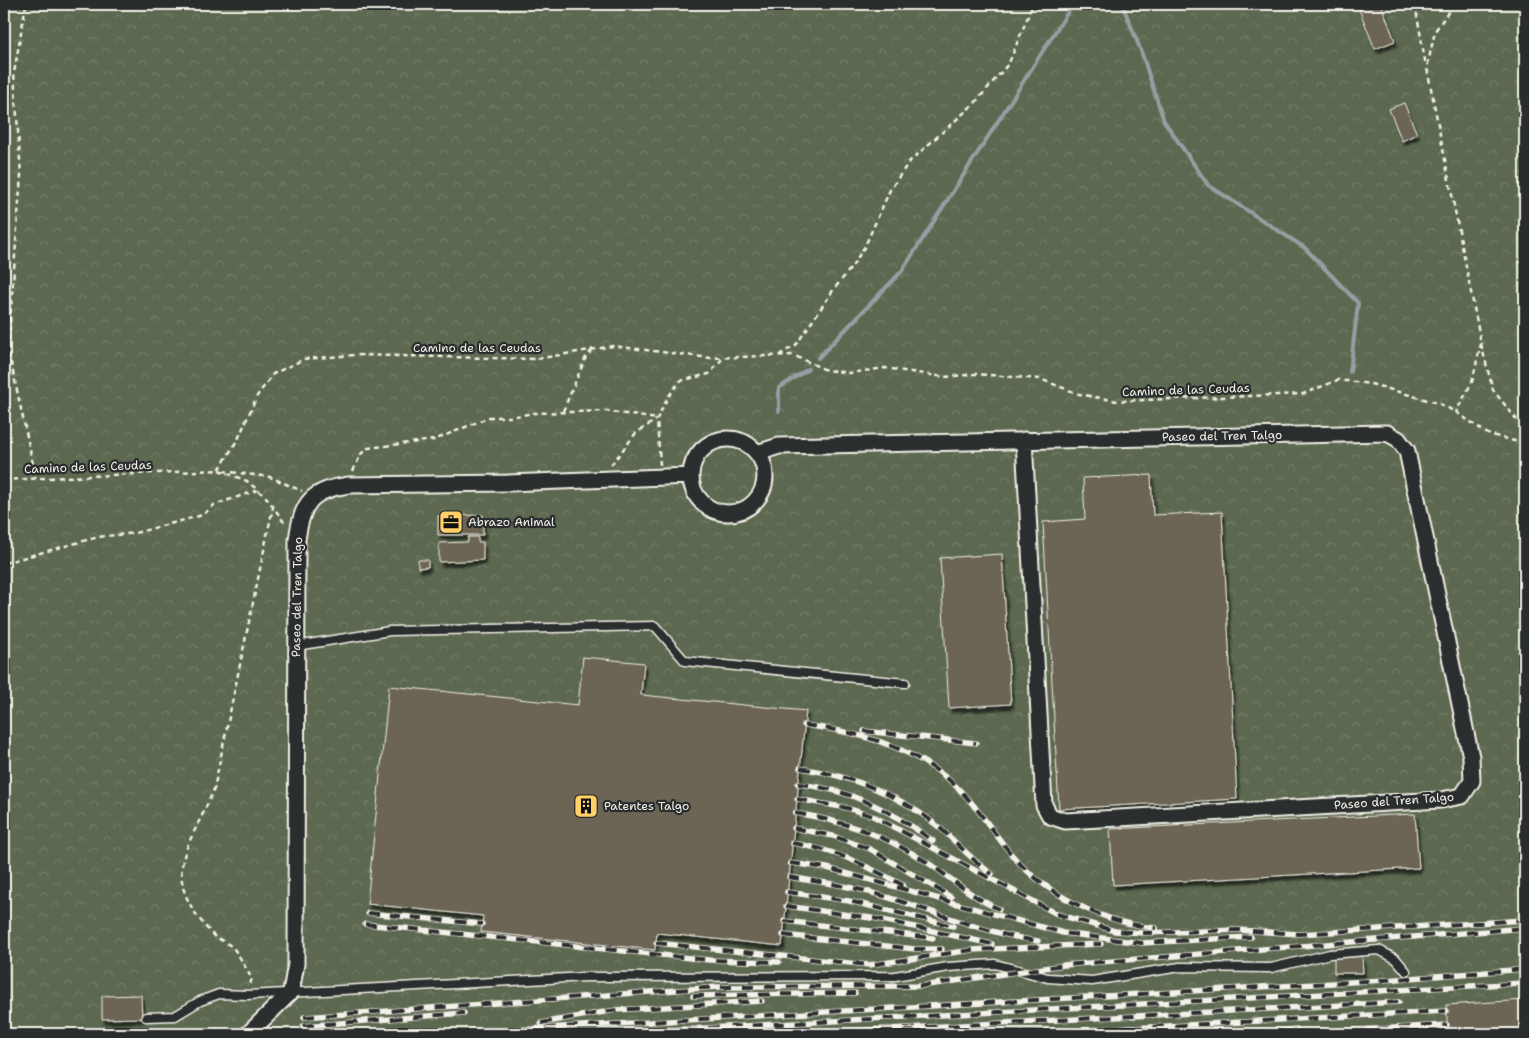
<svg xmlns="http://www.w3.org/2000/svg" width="1529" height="1038" font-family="'Shantell Sans',sans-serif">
	<defs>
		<pattern id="park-crowns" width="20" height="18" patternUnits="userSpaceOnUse" patternTransform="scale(1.25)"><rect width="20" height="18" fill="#5b6850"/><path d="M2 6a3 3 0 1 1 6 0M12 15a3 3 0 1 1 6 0" fill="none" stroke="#737e69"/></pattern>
		<filter id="shadow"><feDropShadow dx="2.5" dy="4.5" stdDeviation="1" flood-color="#0009"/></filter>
	</defs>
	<rect width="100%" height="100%" fill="#3e3e39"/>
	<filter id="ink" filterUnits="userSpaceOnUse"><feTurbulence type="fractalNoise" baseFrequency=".02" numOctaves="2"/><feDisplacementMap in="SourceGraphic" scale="10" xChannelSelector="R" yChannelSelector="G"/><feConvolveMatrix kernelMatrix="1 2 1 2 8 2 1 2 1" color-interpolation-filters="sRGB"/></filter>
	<g filter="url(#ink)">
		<!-- park -->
		<path fill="url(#park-crowns)" stroke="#a8ac9c" d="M4 4H1525V1034H4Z"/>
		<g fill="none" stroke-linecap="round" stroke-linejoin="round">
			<!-- stream -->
			<path stroke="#979ea3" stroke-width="4" d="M1122 4 1141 51 1164 121 1208 185 1305 248 1358 303 1350 372
				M818 358 902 271 1073 4
				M779 411V388L808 369"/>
		</g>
		<!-- building -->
		<path fill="#6c6554" stroke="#f4f1e8" filter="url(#shadow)" d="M1357 4H1381L1395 41 1375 49Z
			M1404 103 1417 134 1402 141 1389 109Z
			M1151 475 1153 515 1222 512 1237 799 1059 809 1043 522 1085 519 1083 478Z
			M483 515V535H438V516Z
			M468 537H478V542H483V560L439 562V543L468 542Z
			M1002 554 1011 704 949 708 940 558Z
			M418 560H428V567L418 568Z
			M583 657 644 663 641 695 806 711 782 946 657 933 655 950 481 932 483 916 367 904 389 686 578 705Z
			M1415 814 1419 868 1113 885 1110 829Z
			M1362 956 1363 973H1334V957Z
			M141 995 142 1018 102 1019V996Z
			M1525 1000V1034H1448L1446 1005Z"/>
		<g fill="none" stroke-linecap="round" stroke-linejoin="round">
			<!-- lane casing -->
			<g stroke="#f4f1e8" stroke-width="11">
				<path id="lane" d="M296 646 390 631 655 626 685 661 905 683
					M146 1017 175 1016 200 1001 219 994 247 995 586 977 895 976 948 967 995 964 1048 978 1092 981 1180 967 1271 968 1330 954 1379 950 1396 959 1406 971"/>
			</g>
			<!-- street casing -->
			<g stroke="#f4f1e8" stroke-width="19">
				<path id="street" d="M691 476a37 37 0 1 1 74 0a37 37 0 1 1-74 0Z
					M757 453 779 446 1387 433 1398 439 1407 451 1471 757 1472 781 1462 796 1441 800 1065 821 1050 816 1044 805 1024 440
					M248 1034 291 992 296 964 297 540C302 502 311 490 349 485L508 483 691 476"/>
			</g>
			<!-- path -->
			<path stroke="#f4f1e8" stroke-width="2.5" stroke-dasharray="5 4" stroke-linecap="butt" d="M26 4 14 73 21 175 8 349 36 478
				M1415 4 1426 66
				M1454 4 1435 31 1427 68 1481 343 1472 382 1456 412
				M1481 344 1493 390 1521 425 1525 427
				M779 355 796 345 834 289 851 268 865 246 890 190 909 162 975 103 1009 63 1033 4
				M563 411 586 357 592 350
				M611 465 636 433 656 420
				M660 465 657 419 668 397 680 381 709 374 724 357
				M219 470 247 481 267 498 286 525
				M223 471 270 477 302 491
				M353 471 361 454 368 448 434 440 490 417H510L534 413 606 411 657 419
				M4 480 219 470 239 437 257 396 273 374 304 359 355 355 536 359 613 346 711 358 793 355 826 370 850 373 885 368 944 377 976 374 1040 379 1079 394 1117 401 1303 394 1338 380 1371 384 1438 403 1456 412 1488 434 1514 441H1525
				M4 563 98 537 135 533 203 515 214 505 258 490
				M250 984 252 979C246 969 241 958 234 949 228 942 218 940 212 934 157 873 188 852 214 789L273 507"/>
			<!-- lane -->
			<use href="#lane" stroke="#2a2d2e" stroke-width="8"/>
			<!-- street -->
			<use href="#street" stroke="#2a2d2e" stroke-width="15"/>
			<!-- rail casing -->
			<g stroke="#f4f1e8" stroke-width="5.5">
				<path id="rail" d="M804 725C857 732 907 745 948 779 974 801 991 830 1012 855 1046 895 1104 923 1156 928
					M864 731 976 743
					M800 768C851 776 900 794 940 828 957 843 973 861 992 874
					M798 784C850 789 892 811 933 841
					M797 799 847 808 875 817 1057 914 1115 931 1143 933 1238 930 1299 934 1525 920
					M795 813C843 821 884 835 925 861 950 877 971 897 999 909
					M794 828 833 836 870 849 951 897
					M792 843C837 850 864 865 903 885
					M790 863 827 868 1063 933 1142 943 1251 937
					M789 877C810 881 832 883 853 888 916 902 974 932 1038 941
					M787 892 849 901 953 926
					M786 906 878 919 992 944
					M368 913 482 924
					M784 921 933 938
					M365 924 709 960 779 962
					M783 935 915 949H942
					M656 943 869 965 972 950 1101 944
					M693 996 855 993
					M304 1017 718 987 921 986 1064 965 1525 928
					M541 1023 616 1010 762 1001
					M303 1026 464 1013
					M479 1034 510 1030 1385 980 1525 969
					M598 1034 1525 983
					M794 1034 1399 1002
					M1021 1034 1446 1011
					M1269 1034 1296 1029
					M1289 1034 1447 1025"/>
			</g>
			<!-- rail -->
			<use href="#rail" stroke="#2a2d2e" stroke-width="4" stroke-dasharray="11" stroke-linecap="butt"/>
		</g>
	</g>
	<!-- icons -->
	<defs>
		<g id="office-square" transform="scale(1.25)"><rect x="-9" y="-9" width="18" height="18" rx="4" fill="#ffd166" stroke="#2a2d2e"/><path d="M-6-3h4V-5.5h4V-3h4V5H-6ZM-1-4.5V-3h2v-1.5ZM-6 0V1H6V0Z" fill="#111"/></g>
		<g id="building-square" transform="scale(1.25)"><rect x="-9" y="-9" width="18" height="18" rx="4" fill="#ffd166" stroke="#2a2d2e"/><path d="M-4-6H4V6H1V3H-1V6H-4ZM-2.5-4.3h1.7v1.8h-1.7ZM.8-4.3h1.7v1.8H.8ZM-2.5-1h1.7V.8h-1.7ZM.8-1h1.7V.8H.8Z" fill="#111"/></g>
	</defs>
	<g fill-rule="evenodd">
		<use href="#office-square" x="451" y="522"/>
		<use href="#building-square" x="586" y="806"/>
	</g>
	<g text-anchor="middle" stroke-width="4.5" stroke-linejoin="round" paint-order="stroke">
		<!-- street labels -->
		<g font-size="12" fill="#f4f1e8" stroke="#2a2d2e">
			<text x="477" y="352">Camino de las Ceudas</text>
			<text transform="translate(1186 390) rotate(-2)" y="4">Camino de las Ceudas</text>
			<text transform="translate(1222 436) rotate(-1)" y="4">Paseo del Tren Talgo</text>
			<text transform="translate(88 467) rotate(-2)" y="4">Camino de las Ceudas</text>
			<text transform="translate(297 597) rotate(-89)" y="4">Paseo del Tren Talgo</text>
			<text transform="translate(1394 801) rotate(-4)" y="4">Paseo del Tren Talgo</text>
		</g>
		<!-- poi labels -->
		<g font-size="12" fill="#f4f1e8" stroke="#2a2d2e" text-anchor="start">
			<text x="468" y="526">Abrazo Animal</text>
			<text x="604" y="810">Patentes Talgo</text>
		</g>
	</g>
	<!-- margin -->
	<rect width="1529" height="1038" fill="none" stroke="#2a2d2e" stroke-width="20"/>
	<rect x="10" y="10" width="1509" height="1018" fill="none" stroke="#f4f1e8" stroke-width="2" filter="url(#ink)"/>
</svg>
